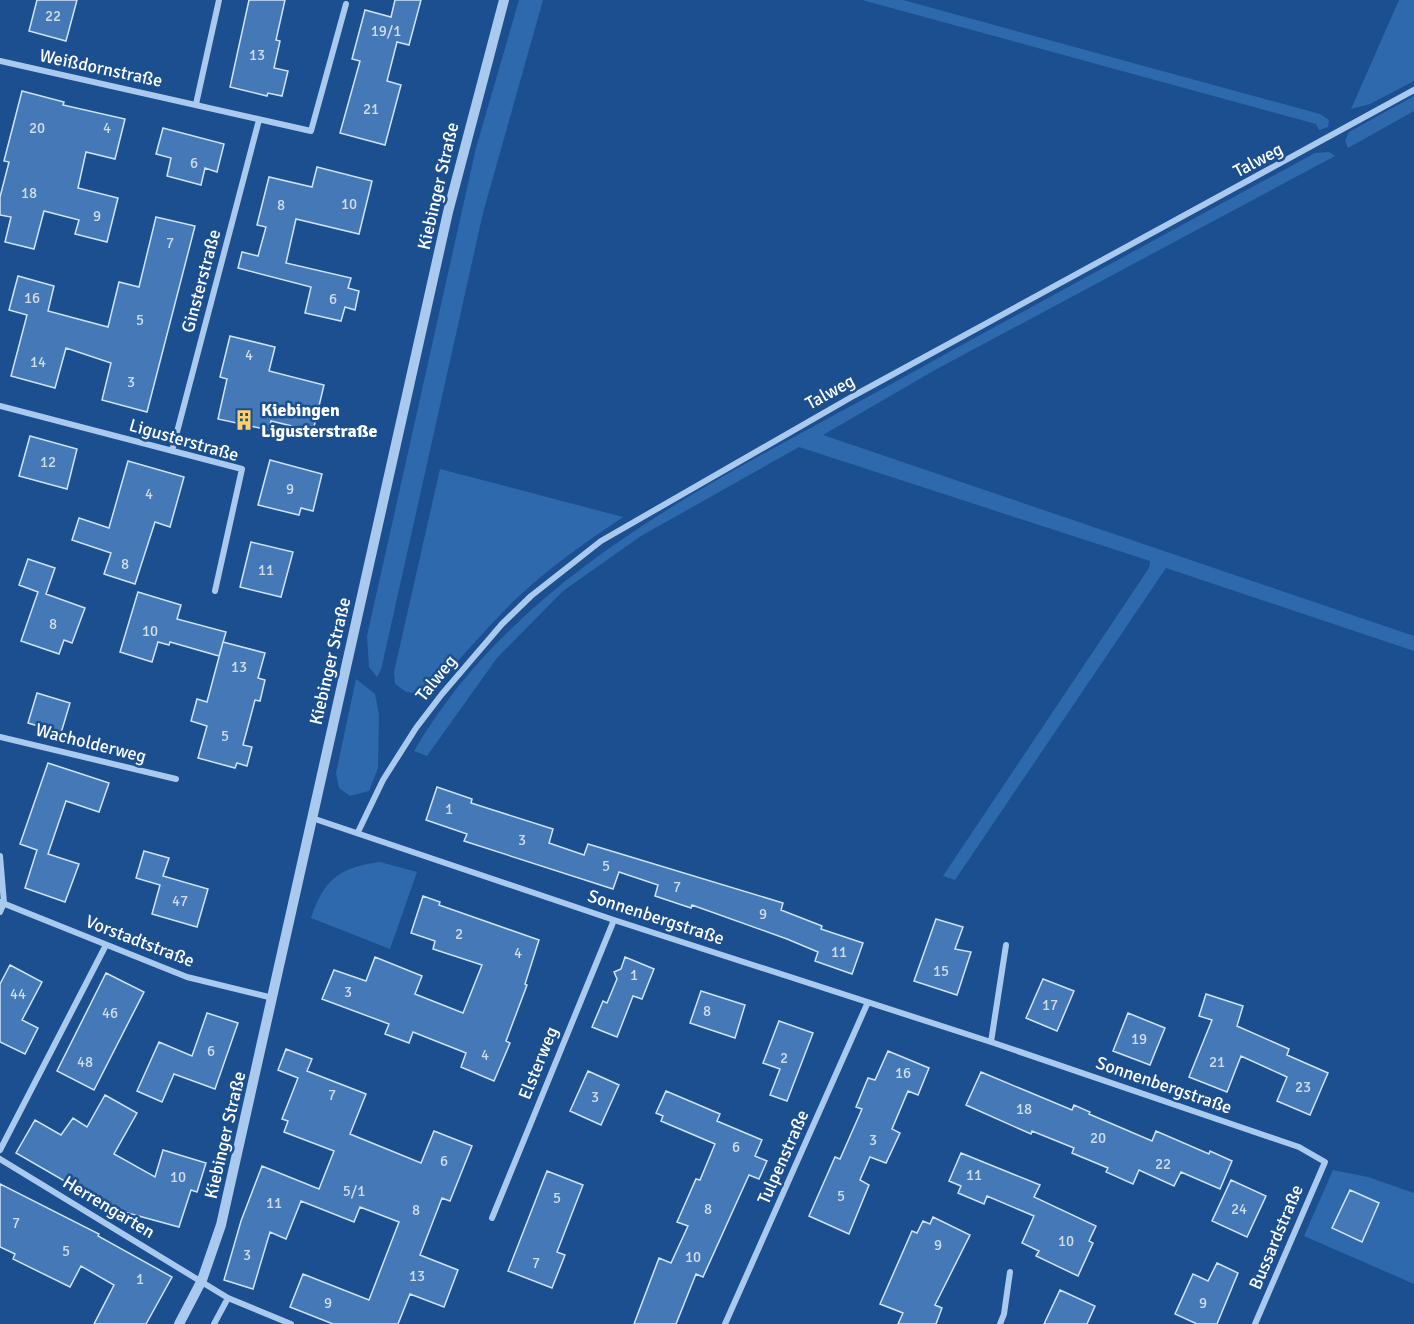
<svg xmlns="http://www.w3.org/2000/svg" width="1414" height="1324" font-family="Signika,sans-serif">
	<rect width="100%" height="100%" fill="#1b4f8f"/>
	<!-- green -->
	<path fill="#2e69ad" d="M519 0H543L483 213 381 670 377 677 369 667 367 636 476 148Z
		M862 0H903L1320 114 1329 120 1328 127 1319 130 1316 124Z
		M1399 0H1414V81L1370 104 1351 109Z
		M1414 96V111L1348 148 1345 141 1349 132Z
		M1329 152 1335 156 935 370 823 435 1414 636V651L1166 568 955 880 943 876 1149 568 1150 561 799 447 641 536 563 591 497 658 427 756 414 751C520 570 718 480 895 382 1034 305 1175 229 1315 153Z
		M440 469 623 517C586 542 550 567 517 598 484 629 458 665 423 694L406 692 395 684 394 672Z
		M356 679 375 694 379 715 378 768 369 791 350 796 339 788 336 773Z
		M380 862 417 872 390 949 311 918C324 879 340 867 380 862Z
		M1333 1170 1368 1177 1414 1193V1284L1304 1236Z"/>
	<!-- building -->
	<path fill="#4478b7" stroke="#cfe3fa" stroke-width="1.5" d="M37 0H77L66 41 29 31Z
		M249 0H285L276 40 280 41 274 68 288 71 282 96 268 93 267 96 230 87Z
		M395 0H421L409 45 397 42 387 81 401 85 385 145 340 133 360 61 352 59 365 10 391 17Z
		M22 91 64 102 63 105 125 119 115 159 86 152 78 188 118 198 107 242 75 234 79 220 44 211 34 249 5 242 11 217 0 215V197L9 162 4 161Z
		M163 128 224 144 217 172 205 168 201 185 167 176 171 158 156 154Z
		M317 167 372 181 359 234 296 219 286 263 351 278 348 288 359 291 355 310 345 307 341 321 305 313 311 287 238 268 242 252 258 256 266 227 257 225 269 177 312 187Z
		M156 217 195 226 147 412 102 400 111 363 66 348 55 388 11 376 27 315 9 310 18 276 54 286 48 311 108 327 119 282 139 287Z
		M230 336 275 347 269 371 324 385 313 431 271 421 269 430 218 419 227 379 220 377Z
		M30 436 77 449 67 489 19 476Z
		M270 460 322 474 313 511 301 508 299 515 258 505Z
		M128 461 184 477 170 527 155 522 135 584 104 574 111 553 72 540 79 518 109 528Z
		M251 542 293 552 281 597 240 587Z
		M28 559 55 568 46 594 85 608 72 643 64 640 59 654 21 641 38 592 19 585Z
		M138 592 181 605 177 619 226 632 219 656 170 642 169 645 158 642 152 662 120 652Z
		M223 642 265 653 258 678 265 680 260 701 255 700 243 745 252 747 247 766 237 763 235 768 198 758 207 726 191 721 197 699 207 702Z
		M37 693 70 703 61 733 28 723Z
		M48 763 109 783 99 812 66 801 48 854 79 864 65 902 25 888 37 850 20 844Z
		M437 787 472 799 471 803 553 829 549 843 584 855 588 844 783 903 781 910 822 926 821 929 863 943 852 974 815 961 818 952 787 939 692 905 691 908 655 896 658 885 619 872 613 889 464 841 467 834 426 820Z
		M144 851 169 858 163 876 208 889 197 927 152 914 160 885 136 878Z
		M423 896 440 902 439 905 539 940 525 984 527 985 506 1041 510 1043 494 1081 461 1067 466 1053 413 1032 409 1043 385 1034 389 1024 322 999 334 970 366 981 375 957 422 976 415 994 463 1013 482 965 433 949 435 941 411 933Z
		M936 919 963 927 955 949 971 952 957 995 914 981Z
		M625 957 654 969 642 999 633 996 617 1037 592 1027 603 1001 607 1003 617 979 614 972 621 969Z
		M10 965 42 982 22 1020 38 1028 25 1054 0 1042V984Z
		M106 973 144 992 94 1090 57 1071Z
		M1043 979 1074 991 1057 1031 1026 1018Z
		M701 991 745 1005 735 1038 690 1023Z
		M1206 994 1243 1006 1237 1026 1289 1049 1287 1055 1328 1073 1310 1115 1277 1101 1287 1077 1241 1056 1227 1092 1189 1077 1212 1020 1199 1016Z
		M207 1013 238 1023 215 1089 174 1074 162 1102 137 1091 159 1042 192 1056Z
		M1128 1013 1165 1028 1150 1065 1113 1051Z
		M779 1021 813 1033 787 1101 770 1095 780 1069 763 1063Z
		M286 1049 312 1059 307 1071 366 1094 350 1134 421 1163 434 1131 472 1146 450 1201 442 1198 420 1255 458 1270 444 1307 410 1294 398 1324H333L290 1307 303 1274 369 1300 399 1222 360 1207 354 1222 301 1201 286 1239 270 1232 253 1289 224 1280 241 1221 262 1166 319 1189 334 1151 284 1132 288 1121 282 1119 298 1078 278 1070Z
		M888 1051 929 1068 918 1095 908 1091 892 1129 900 1133 886 1163 870 1157 860 1180 869 1185 849 1234 809 1216 835 1157 840 1159 862 1109 856 1107 868 1078 875 1080Z
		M588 1071 619 1085 601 1125 570 1111Z
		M981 1072 1072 1110 1074 1105 1090 1112 1089 1114 1152 1141 1156 1131 1209 1154 1210 1151 1232 1161 1220 1189 1181 1172 1174 1186 1139 1170 1133 1184 1106 1172 1108 1168 1072 1153 1074 1148 1032 1131 1031 1134 966 1105Z
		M666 1091 720 1114 717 1121 762 1140 755 1156 767 1161 759 1179 749 1175 703 1277 696 1274 676 1324H634L659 1258 671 1263 688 1226 677 1222 696 1179 700 1180 715 1144 661 1121 663 1116 656 1113Z
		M105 1095 137 1113 114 1154 155 1177 163 1150 206 1163 197 1192 191 1190 179 1227 113 1209 16 1153 35 1120 61 1135 73 1118 87 1127Z
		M961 1153 1040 1185 1034 1197 1096 1226 1089 1241 1093 1243 1078 1276 1036 1256 1039 1251 1022 1243 1034 1216 987 1196 984 1204 958 1193 961 1186 949 1181Z
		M547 1171 583 1185 557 1252 565 1255 552 1288 508 1271Z
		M1231 1180 1266 1196 1247 1237 1212 1221Z
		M0 1184 99 1234 98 1236 172 1277 146 1324H94L114 1285 81 1266 70 1287 13 1259 15 1254 0 1247Z
		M1350 1190 1379 1203 1362 1242 1332 1228Z
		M933 1217 970 1235 935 1305 942 1308 936 1324H898L903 1313 880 1304 912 1231 917 1233 923 1221 930 1224Z
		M1217 1263 1238 1273 1217 1324H1197L1175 1314 1193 1274 1208 1281Z
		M1060 1290 1095 1306 1087 1324H1044Z"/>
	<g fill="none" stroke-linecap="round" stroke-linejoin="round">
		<!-- minor -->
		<path stroke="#a9c9ee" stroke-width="6" d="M0 61 311 131 346 4
			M196 104 219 0
			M0 406 242 469 215 591
			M172 451 259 120
			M0 737 176 779
			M312 818 614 920 991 1042 1299 1147 1325 1162 1255 1324
			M358 832 383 780 416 728 442 694 502 624 531 596 601 541 855 395 1414 90
			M0 856 4 903 0 912
			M0 902 187 977 273 998
			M991 1042 1006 945
			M0 1150 106 945
			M0 1159 228 1298 291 1324
			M492 1218 614 920
			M214 1324 228 1298
			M725 1324 868 1002
			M1000 1324 1004 1314 1010 1272"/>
		<!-- tertiary -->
		<path stroke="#a9c9ee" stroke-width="10" d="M179 1324 202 1280 221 1225 448 212 504 0"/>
	</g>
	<!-- icons -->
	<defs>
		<g id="building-bare" transform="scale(1.62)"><path d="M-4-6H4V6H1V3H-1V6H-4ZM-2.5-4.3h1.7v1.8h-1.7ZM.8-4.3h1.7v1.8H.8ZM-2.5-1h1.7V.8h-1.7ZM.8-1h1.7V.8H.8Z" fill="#ffd166" stroke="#1b4f8f" stroke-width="2.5" paint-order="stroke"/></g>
	</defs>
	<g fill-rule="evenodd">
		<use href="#building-bare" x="244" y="420"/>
	</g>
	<g text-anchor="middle" stroke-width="5" stroke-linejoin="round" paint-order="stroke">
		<!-- number labels -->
		<g font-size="15" fill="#d0dded">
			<text x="53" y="21">22</text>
			<text x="386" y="36">19/1</text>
			<text x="257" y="60">13</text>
			<text x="371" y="114">21</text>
			<text x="37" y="133">20</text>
			<text x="107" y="133">4</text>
			<text x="194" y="168">6</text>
			<text x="29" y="198">18</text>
			<text x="349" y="209">10</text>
			<text x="281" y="210">8</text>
			<text x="97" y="221">9</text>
			<text x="170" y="248">7</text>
			<text x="32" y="303">16</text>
			<text x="333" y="304">6</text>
			<text x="140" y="325">5</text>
			<text x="249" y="360">4</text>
			<text x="38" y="367">14</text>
			<text x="131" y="387">3</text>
			<text x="48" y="467">12</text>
			<text x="290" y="494">9</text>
			<text x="149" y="499">4</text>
			<text x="125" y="569">8</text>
			<text x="266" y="575">11</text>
			<text x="53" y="629">8</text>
			<text x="150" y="636">10</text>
			<text x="239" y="672">13</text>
			<text x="225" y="741">5</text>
			<text x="449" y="814">1</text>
			<text x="522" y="845">3</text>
			<text x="606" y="871">5</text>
			<text x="677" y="892">7</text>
			<text x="180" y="906">47</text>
			<text x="763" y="919">9</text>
			<text x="459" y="939">2</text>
			<text x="839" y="957">11</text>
			<text x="518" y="958">4</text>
			<text x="941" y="976">15</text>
			<text x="634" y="980">1</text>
			<text x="348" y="997">3</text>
			<text x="18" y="999">44</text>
			<text x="1050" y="1010">17</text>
			<text x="707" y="1016">8</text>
			<text x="110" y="1018">46</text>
			<text x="1139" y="1044">19</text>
			<text x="211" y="1056">6</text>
			<text x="485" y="1060">4</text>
			<text x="784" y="1063">2</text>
			<text x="85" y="1067">48</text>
			<text x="1217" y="1067">21</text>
			<text x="903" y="1078">16</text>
			<text x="1303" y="1092">23</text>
			<text x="332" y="1100">7</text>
			<text x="595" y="1102">3</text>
			<text x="1024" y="1114">18</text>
			<text x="1098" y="1143">20</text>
			<text x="873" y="1145">3</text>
			<text x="736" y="1152">6</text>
			<text x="444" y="1166">6</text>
			<text x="1163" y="1169">22</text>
			<text x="974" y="1180">11</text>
			<text x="178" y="1182">10</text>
			<text x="354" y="1196">5/1</text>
			<text x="841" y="1201">5</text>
			<text x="557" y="1203">5</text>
			<text x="274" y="1208">11</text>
			<text x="708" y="1214">8</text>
			<text x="1239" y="1214">24</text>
			<text x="416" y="1215">8</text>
			<text x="16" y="1228">7</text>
			<text x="1066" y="1246">10</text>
			<text x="938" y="1250">9</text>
			<text x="66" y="1256">5</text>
			<text x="247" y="1260">3</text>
			<text x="693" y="1262">10</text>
			<text x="536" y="1268">7</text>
			<text x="417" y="1281">13</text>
			<text x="140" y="1284">1</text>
			<text x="328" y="1308">9</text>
			<text x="1203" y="1308">9</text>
		</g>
		<!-- street labels -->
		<g font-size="18" fill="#fff" stroke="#1b4f8f">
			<text transform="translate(101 68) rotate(12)" y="6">Weißdornstraße</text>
			<text transform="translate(1258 160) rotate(-28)" y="6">Talweg</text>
			<text transform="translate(438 186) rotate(-77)" y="6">Kiebinger Straße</text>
			<text transform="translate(201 281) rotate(-75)" y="6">Ginsterstraße</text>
			<text transform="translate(830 392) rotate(-29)" y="6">Talweg</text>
			<text transform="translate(184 440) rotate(16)" y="6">Ligusterstraße</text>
			<text transform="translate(330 661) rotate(-77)" y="6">Kiebinger Straße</text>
			<text transform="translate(436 678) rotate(-51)" y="6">Talweg</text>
			<text transform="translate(91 743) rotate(14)" y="6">Wacholderweg</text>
			<text transform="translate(656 917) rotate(18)" y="6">Sonnenbergstraße</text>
			<text transform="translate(140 941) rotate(21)" y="6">Vorstadtstraße</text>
			<text transform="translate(538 1063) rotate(-68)" y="6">Elsterweg</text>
			<text transform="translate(1164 1085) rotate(19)" y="6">Sonnenbergstraße</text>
			<text transform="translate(225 1135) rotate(-77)" y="6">Kiebinger Straße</text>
			<text transform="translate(783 1157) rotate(-66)" y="6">Tulpenstraße</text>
			<text transform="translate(109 1207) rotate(31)" y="6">Herrengarten</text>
			<text transform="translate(1276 1237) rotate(-67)" y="6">Bussardstraße</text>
		</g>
		<!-- poi labels -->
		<g font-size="18" font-weight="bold" fill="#fff" stroke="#1b4f8f" text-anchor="start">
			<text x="261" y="416">Kiebingen<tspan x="261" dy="21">Ligusterstraße</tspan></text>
		</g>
	</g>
</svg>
